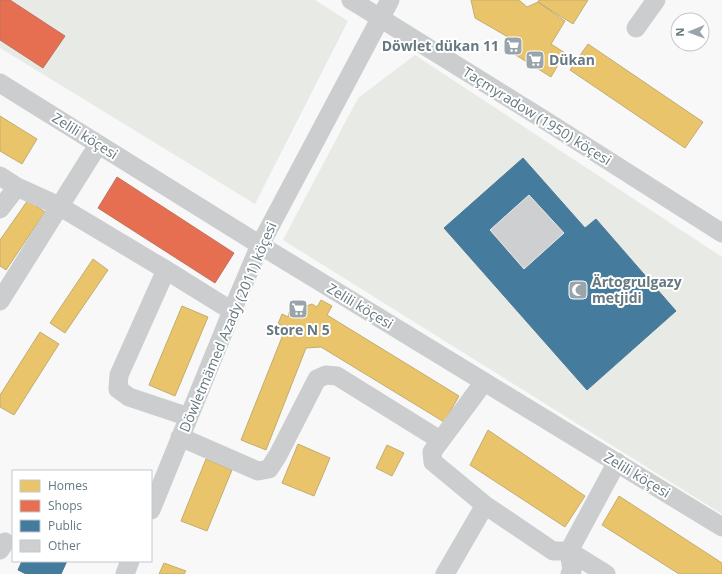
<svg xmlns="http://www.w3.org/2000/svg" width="722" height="574" font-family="'Open Sans',sans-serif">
	<rect width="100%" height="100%" fill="#f8f8f8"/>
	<!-- green -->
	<path fill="#e8eae6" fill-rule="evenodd" d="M0 0H315L348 21 255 204 0 48Z
		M415 55 722 257V514L283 240 358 98ZM596 219 676 311 587 390 585 228Z"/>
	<!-- homes -->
	<path fill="#e9c46a" stroke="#c2ad71" d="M471 0H519L527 7 538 2 565 21 551 44 565 53 551 77 506 49 508 37 475 18Z
		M539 0H588L573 24 538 2Z
		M588 44 703 122 685 148 570 70Z
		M0 116 37 139 22 164 0 151Z
		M28 200 45 212 6 270 0 266V240Z
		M93 259 108 270 65 333 50 323Z
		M321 300 332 306 327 315 459 396 444 422 321 347 306 348 266 450 241 440 286 327 278 324 282 314 288 317 289 312 312 304 317 307Z
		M182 306 208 317 175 396 149 385Z
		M40 332 59 344 14 415 0 407V395Z
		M488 430 585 496 565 527 470 465Z
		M298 444 330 458 314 496 282 483Z
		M387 445 404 453 392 476 376 468Z
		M206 459 232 470 207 531 181 521Z
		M619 496 722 563V574H679L602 525Z
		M164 563 186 571 184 574H159Z"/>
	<!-- shops -->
	<path fill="#e76f51" stroke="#c0725f" d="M0 0H10L65 36 43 68 0 40Z
		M117 177 234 253 215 283 98 208Z"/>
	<!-- public -->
	<path fill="#457b9d" stroke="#4f7a95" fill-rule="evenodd" d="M523 158 585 228 596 219 676 311 587 390 444 228ZM529 195 564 233 524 269 490 230Z
		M22 561H67L61 574H26L18 570Z"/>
	<!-- building -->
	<path fill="#cdcfd0" stroke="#e8e8e8" d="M529 195 564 233 524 269 490 230Z"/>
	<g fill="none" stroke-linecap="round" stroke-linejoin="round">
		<!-- minor -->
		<path stroke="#cbcdce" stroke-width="19" d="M351 0 546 121 722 233
			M636 28 656 0
			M0 83 260 245 722 527
			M0 176 17 187
			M0 209 17 187 59 206 166 270 232 311
			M166 270 119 375 118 389 129 397 189 417
			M0 301 98 145
			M484 382 432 452 433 462 485 505
			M180 437 258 471 269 469 278 455 317 379 326 375 337 376 440 440
			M151 510 232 311 260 245 390 0
			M0 550 5 542
			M125 574 130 561
			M445 574 485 505 553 551H569L572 571 570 574
			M606 574 569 551 617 462"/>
	</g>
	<!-- icons -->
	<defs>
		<g id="supermarket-square" transform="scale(1)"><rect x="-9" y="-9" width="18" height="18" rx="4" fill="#99a5ab" stroke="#fff"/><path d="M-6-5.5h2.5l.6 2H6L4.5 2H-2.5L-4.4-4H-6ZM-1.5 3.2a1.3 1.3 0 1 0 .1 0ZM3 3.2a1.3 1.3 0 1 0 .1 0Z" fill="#fff"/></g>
		<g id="mosque-square" transform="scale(1)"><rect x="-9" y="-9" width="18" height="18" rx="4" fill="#99a5ab" stroke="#fff"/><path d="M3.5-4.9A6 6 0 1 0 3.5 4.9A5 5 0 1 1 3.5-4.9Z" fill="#fff"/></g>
	</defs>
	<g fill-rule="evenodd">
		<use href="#supermarket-square" x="513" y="46"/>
		<use href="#supermarket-square" x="535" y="60"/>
		<use href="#mosque-square" x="578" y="290"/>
		<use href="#supermarket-square" x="298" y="309"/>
	</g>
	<g text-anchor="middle" stroke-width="4" stroke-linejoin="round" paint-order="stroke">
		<!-- poi labels -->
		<g font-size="14" font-weight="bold" fill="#667881" stroke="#fff" text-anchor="start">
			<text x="499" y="51" text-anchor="end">Döwlet dükan 11</text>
			<text x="549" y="65">Dükan</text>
			<text x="592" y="287">Ärtogrulgazy<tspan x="592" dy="16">metjidi</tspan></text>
			<text x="298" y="335" text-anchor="middle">Store N 5</text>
		</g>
		<!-- street labels -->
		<g font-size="14" fill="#667881" stroke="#fff">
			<text transform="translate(537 116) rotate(32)" y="5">Taçmyradow (1950) köçesi</text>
			<text transform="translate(85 136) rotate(32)" y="5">Zelili köçesi</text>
			<text transform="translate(360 306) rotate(31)" y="5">Zelili köçesi</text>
			<text transform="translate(228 327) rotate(-67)" y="5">Döwletmämed Azady (2011) köçesi</text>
			<text transform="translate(637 475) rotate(31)" y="5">Zelili köçesi</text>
		</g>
	</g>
	<!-- legend -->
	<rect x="12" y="470" width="140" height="92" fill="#ffffff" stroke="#c2c9cd"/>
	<rect x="20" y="480" width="20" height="12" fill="#e9c46a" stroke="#c2c9cd"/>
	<text x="48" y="490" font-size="12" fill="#667881">Homes</text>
	<rect x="20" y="500" width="20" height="12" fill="#e76f51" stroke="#c2c9cd"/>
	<text x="48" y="510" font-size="12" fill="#667881">Shops</text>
	<rect x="20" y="520" width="20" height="12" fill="#457b9d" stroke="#c2c9cd"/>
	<text x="48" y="530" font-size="12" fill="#667881">Public</text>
	<rect x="20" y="540" width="20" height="12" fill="#cdcfd0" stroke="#c2c9cd"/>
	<text x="48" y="550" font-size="12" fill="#667881">Other</text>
	<!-- north arrow -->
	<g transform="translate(690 32) rotate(269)"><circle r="19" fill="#ffffff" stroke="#c2c9cd"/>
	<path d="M0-3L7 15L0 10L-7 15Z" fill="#99a5ab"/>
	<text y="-6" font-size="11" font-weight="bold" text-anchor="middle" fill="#667881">N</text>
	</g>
</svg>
